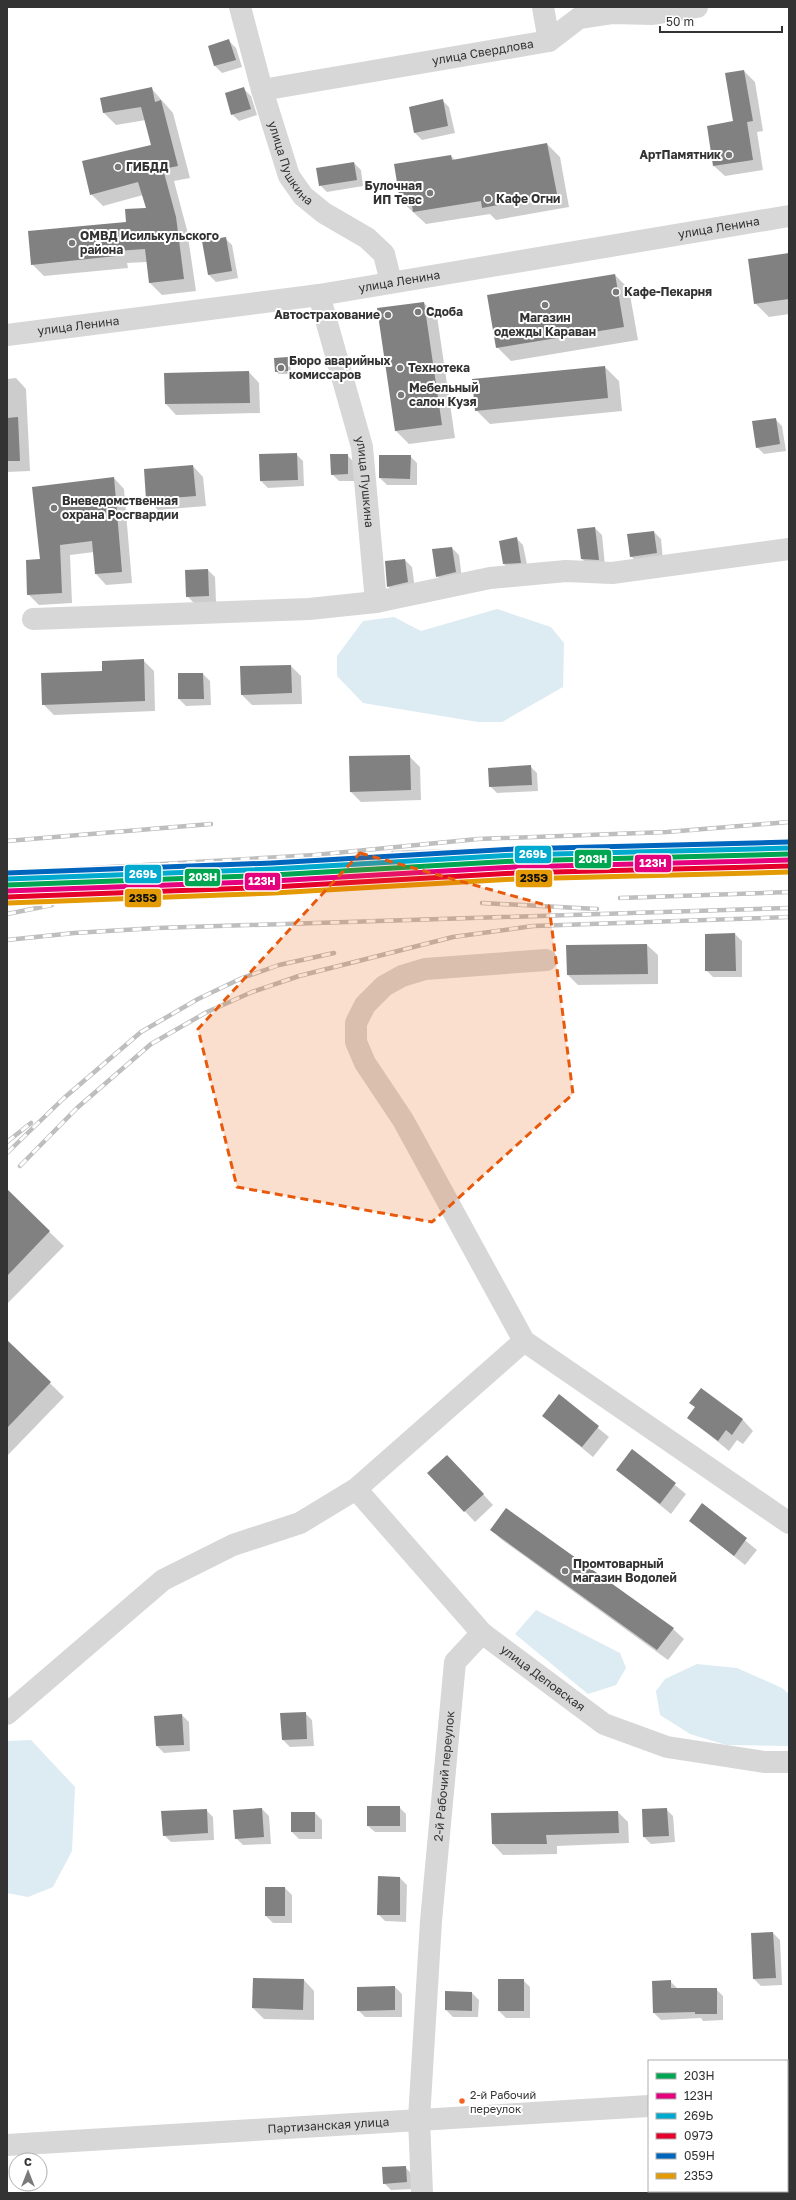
<svg xmlns="http://www.w3.org/2000/svg" width="796" height="2200" font-family="'Golos Text',sans-serif">
	<rect width="100%" height="100%" fill="#fff"/>
	<!-- water -->
	<path fill="#ddebf3" d="M497 609 551 627 564 643 563 687 502 722H478L363 703 337 676V656L363 621 394 617 421 631Z
		M536 1610 620 1653 626 1668 616 1685 588 1694 515 1634Z
		M697 1664 737 1668 782 1688 789 1694V1746L726 1745 690 1734 660 1715 656 1691 665 1679Z
		M31 1740 75 1787 72 1851 53 1887 28 1897 7 1893V1741Z"/>
	<!-- shadow -->
	<path fill="#0003" d="M229 41 236 48 242 67 222 73 215 66 209 46Z
		M744 71 755 82 763 131 757 132 763 170 725 176 714 166 734 122Z
		M151 88 173 113 190 178 174 181 187 230 196 291 162 295 150 283 147 262 127 263 128 268 44 276 32 264 127 223 147 209 143 195 103 206 91 194 153 146 146 120 116 125 104 113 101 98Z
		M244 89 251 96 257 115 239 121 232 114Z
		M442 100 449 107 455 133 422 140 415 133 410 107Z
		M547 144 560 157 569 207 496 220 490 214 426 224 401 201 451 156 456 161Z
		M354 163 361 170 363 186 327 192 320 185Z
		M225 238 232 245 238 278 216 282 209 275 203 242Z
		M789 254V314L769 317 755 303Z
		M615 275 629 289 638 340 511 361 497 347Z
		M424 303 437 316 455 438 409 444 396 431Z
		M287 358 290 361 291 374H279L276 371Z
		M605 367 619 381 622 411 490 424 476 410Z
		M249 372 259 383 260 413 176 415 166 404 165 374Z
		M16 378 26 389 30 471 7 472V379Z
		M775 419 782 426 786 451 764 454 757 447Z
		M296 454 303 461 304 486 268 488 261 481Z
		M347 455 354 462 355 481H339L332 474Z
		M380 456H410L417 463V485H387L380 478Z
		M193 466 203 477 206 506 158 510 147 499Z
		M114 478 124 489 132 583 106 585 96 574 94 552 70 555 72 603 39 605 28 594 42 560Z
		M595 528 602 535 605 566H589L582 559Z
		M654 532 661 539 663 560 638 563 631 556Z
		M516 538 523 545 528 569 511 571 504 564Z
		M452 548 459 555 462 579 444 583 437 576Z
		M405 560 412 567 415 589 395 593 388 586Z
		M208 570 215 577 216 602 194 603 187 596Z
		M7 575 8 602H7Z
		M143 660 154 671 155 711 54 715 43 704 103 672Z
		M291 666 301 676 302 704 252 705 242 695Z
		M179 674H203L210 681 211 705 186 706 179 699Z
		M409 756 420 767 421 800 361 802 351 792Z
		M530 766 537 773 538 791 497 793 490 786Z
		M735 934 742 941V977H713L706 970Z
		M647 945 658 955V984L578 985 568 975 567 946Z
		M7 1191 64 1246 7 1304Z
		M10 1344 64 1397 7 1456V1347Z
		M701 1389 743 1420 753 1431 743 1444 737 1440 729 1451 689 1418 696 1408 691 1403Z
		M559 1396 609 1437 593 1457 543 1416Z
		M632 1450 686 1494 671 1514 617 1470Z
		M458 1467 493 1505 475 1522 429 1473Z
		M702 1505 757 1550 745 1565 690 1521Z
		M491 1530 673 1629 684 1639 668 1660 502 1540Z
		M305 1713 312 1720 314 1746 290 1747 283 1740Z
		M182 1715 189 1722 190 1751 164 1753 157 1746 155 1717Z
		M399 1807 406 1814V1832H375L368 1826Z
		M262 1809 269 1816 271 1844 243 1845 236 1838 234 1811Z
		M666 1809 673 1816 675 1842 651 1844 644 1837Z
		M206 1810 213 1817 214 1840 171 1842 164 1835Z
		M618 1812 628 1822 629 1843 557 1846V1854L503 1855 493 1844Z
		M315 1813 322 1820V1839H299L292 1832Z
		M400 1878 407 1885 406 1922 385 1921 378 1914Z
		M266 1888H285L292 1895V1923H273L266 1916Z
		M773 1933 780 1940 782 1985 761 1986 754 1979 752 1934Z
		M304 1980 314 1991V2020L264 2019 253 2008Z
		M523 1980 530 1987V2018H506L499 2011Z
		M670 1981 677 1988 716 1989 723 1996V2020L703 2021 701 2018 661 2020 654 2013Z
		M395 1987 402 1994V2017H365L358 2010Z
		M472 1993 479 2000 478 2017H453L446 2010Z
		M405 2167 412 2174 413 2189 391 2190 384 2183Z"/>
	<!-- building -->
	<path fill="#818181" d="M229 39 236 60 214 66 208 46Z
		M744 70 753 121 747 122 753 160 713 166 707 126 733 121 725 73Z
		M152 87 155 102 161 100 178 166 163 169 176 217 184 279 149 283 145 249 116 251V256L31 265 28 231 126 222 125 209 146 208 138 182 90 195 82 161 151 145 141 107 103 113 100 98Z
		M244 87 251 109 231 115 225 93Z
		M443 99 448 126 414 133 409 107Z
		M547 143 557 194 482 208 481 201 413 212 411 199 400 201 394 164 451 155 452 160Z
		M354 162 357 180 319 186 316 168Z
		M226 237 232 271 208 275 202 241Z
		M789 253V299L754 304 748 259Z
		M615 274 624 327 496 348 487 295Z
		M424 302 442 425 395 431 377 308Z
		M288 357V371L275 372 274 358Z
		M605 366 608 398 475 411 472 379Z
		M249 371 250 403 165 404 164 373Z
		M18 417 20 461H7V418Z
		M776 418 780 444 756 448 752 421Z
		M297 453 298 480 260 481 259 454Z
		M330 454H348V474L331 475Z
		M379 455H411L410 479 379 478Z
		M193 465 196 496 146 500 144 469Z
		M114 477 122 572 95 574 92 541 60 545 62 593 27 595 26 560 40 559 32 487Z
		M595 527 599 560 581 559 577 529Z
		M654 531 657 553 630 557 627 534Z
		M517 537 521 563 503 564 499 541Z
		M452 547 456 572 436 577 432 549Z
		M405 559 408 582 387 587 385 561Z
		M208 569 209 596 186 597 185 570Z
		M144 659 145 701 42 705 41 673 102 671V661Z
		M291 665 292 693 241 695 240 666Z
		M178 673H203L204 699H178Z
		M410 755 411 790 350 792 349 756Z
		M531 765 532 785 489 787 488 768Z
		M735 933 736 971H705V934Z
		M647 944 648 974 567 975 566 945Z
		M7 1189 50 1231 7 1276Z
		M7 1340 51 1382 7 1428Z
		M701 1388 743 1419 732 1435 726 1430 718 1441 687 1418 695 1407 689 1403Z
		M559 1394 599 1426 582 1447 542 1416Z
		M632 1449 676 1483 660 1504 616 1470Z
		M447 1455 484 1494 464 1512 427 1473Z
		M702 1503 747 1538 734 1556 689 1521Z
		M506 1508 674 1628 657 1650 490 1530Z
		M306 1712 307 1739 282 1740 280 1713Z
		M182 1714 184 1745 156 1746 154 1716Z
		M367 1806H400V1826H367Z
		M262 1808 264 1837 235 1839 233 1810Z
		M667 1808 669 1836 643 1837 642 1809Z
		M207 1809 208 1833 163 1836 161 1811Z
		M618 1811 619 1833 546 1835 547 1844H492L491 1813Z
		M291 1812H315V1832H291Z
		M378 1876 400 1877V1915H377Z
		M265 1887H285V1916H265Z
		M773 1932 776 1978 753 1979 751 1933Z
		M253 1978 304 1979 303 2010 252 2008Z
		M498 1979H524V2011H498Z
		M671 1980V1988H717V2014H695V2012L653 2013 652 1981Z
		M395 1986V2010L357 2011V1987Z
		M445 1991 472 1992V2011L445 2010Z
		M406 2166 407 2182 383 2184 382 2167Z"/>
	<g fill="none" stroke-linecap="round" stroke-linejoin="round">
		<!-- minor -->
		<g stroke="#d7d7d7" stroke-width="22">
			<path id="s1" d="M240 7 262 90 289 176 303 196 324 213 367 238 384 254 391 282"/>
			<path d="M543 7 549 41"/>
			<path id="s2" d="M262 90 549 41 579 18 612 13 653 14 697 7"/>
			<path id="s3" d="M319 295 362 447 376 602"/>
			<path id="s4" d="M7 335 319 295 789 216"/>
			<path d="M33 619 309 609 376 602 490 578 566 571 612 573 789 549"/>
			<path d="M546 960 425 969 402 976 384 986 365 1005 356 1023V1042L365 1063 403 1120 524 1341 789 1523"/>
			<path id="s5" d="M356 1489 482 1633 604 1724 667 1747 764 1762H789"/>
			<path d="M7 1714 163 1580 233 1545 300 1523 356 1489 524 1341"/>
			<path d="M787 2098H789"/>
			<path id="s6" d="M7 2145 649 2106"/>
			<path id="s7" d="M422 2193 419 2119 431 1921 455 1662 482 1633"/>
		</g>
		<!-- rail casing -->
		<g stroke="#bebebe" stroke-width="4.5">
			<path id="rail" d="M7 841 211 824
				M393 853 716 843 789 844
				M7 873 315 855 478 839 667 832 789 822
				M620 898 789 892
				M7 899 308 887 555 872 789 866
				M482 903 597 909
				M7 914 52 905
				M7 940 74 933 157 928 789 908
				M7 1142 31 1123
				M7 1153 64 1098 141 1032 198 999 242 978 279 965 334 953
				M20 1166 77 1108 151 1044 207 1012 252 992 299 976 453 937 533 926 789 917"/>
		</g>
		<!-- rail -->
		<use href="#rail" stroke="#fff" stroke-width="3" stroke-dasharray="9" stroke-linecap="butt"/>
		<!-- rail-1 casing -->
		<g stroke="#fff" stroke-width="8">
			<path id="rail-1" d="M7 885 273 875 515 861 789 854"/>
		</g>
		<!-- rail-2 casing -->
		<g stroke="#fff" stroke-width="8">
			<path id="rail-2" d="M7 891 273 881 515 867 789 860"/>
		</g>
		<!-- rail-3 casing -->
		<g stroke="#fff" stroke-width="8">
			<path id="rail-3" d="M7 879 273 869 515 855 789 848"/>
		</g>
		<!-- rail-4 casing -->
		<g stroke="#fff" stroke-width="8">
			<path id="rail-4" d="M7 897 273 887 515 873 789 866"/>
		</g>
		<!-- rail-5 casing -->
		<g stroke="#fff" stroke-width="8">
			<path id="rail-5" d="M7 873 272 863 515 849 789 842"/>
		</g>
		<!-- rail-6 casing -->
		<g stroke="#fff" stroke-width="8">
			<path id="rail-6" d="M8 903 274 893 516 879 789 872"/>
		</g>
		<!-- rail-1 -->
		<use href="#rail-1" stroke="#00a651" stroke-width="5"/>
		<!-- rail-2 -->
		<use href="#rail-2" stroke="#e5007d" stroke-width="5"/>
		<!-- rail-3 -->
		<use href="#rail-3" stroke="#00a9ce" stroke-width="5"/>
		<!-- rail-4 -->
		<use href="#rail-4" stroke="#e4002b" stroke-width="5"/>
		<!-- rail-5 -->
		<use href="#rail-5" stroke="#0065bd" stroke-width="5"/>
		<!-- rail-6 -->
		<use href="#rail-6" stroke="#e39a05" stroke-width="5"/>
	</g>
	<!-- marked area -->
	<path fill="#e8590c" fill-opacity="0.2" stroke="#e8590c" stroke-width="3" stroke-dasharray="8 5" stroke-linejoin="round" d="M360 853 549 906 573 1094 432 1222 237 1187 198 1029Z"/>
	<!-- markers -->
	<g fill="#7a7a7a" stroke="#fff" stroke-width="1.5">
		<circle cx="729" cy="155" r="4"/>
		<circle cx="118" cy="167" r="4"/>
		<circle cx="430" cy="193" r="4"/>
		<circle cx="488" cy="199" r="4"/>
		<circle cx="72" cy="243" r="4"/>
		<circle cx="616" cy="292" r="4"/>
		<circle cx="545" cy="305" r="4"/>
		<circle cx="418" cy="312" r="4"/>
		<circle cx="388" cy="315" r="4"/>
		<circle cx="281" cy="368" r="4"/>
		<circle cx="400" cy="368" r="4"/>
		<circle cx="401" cy="395" r="4"/>
		<circle cx="54" cy="508" r="4"/>
		<circle cx="565" cy="1571" r="4"/>
	</g>
	<circle fill="#f26522" stroke="#fff" stroke-width="1.5" cx="462" cy="2101" r="3.5"/>
	<g text-anchor="middle" stroke-width="4" stroke-linejoin="round" paint-order="stroke">
		<!-- bus labels -->
		<g font-size="11" fill="#333" stroke="#fff" text-anchor="start">
			<text x="470" y="2099">2-й Рабочий<tspan x="470" dy="14">переулок</tspan></text>
		</g>
		<!-- street labels -->
		<g font-size="12" fill="#333" stroke="#fff">
			<text dy="4" stroke="none"><textPath href="#s2" startOffset="224">улица Свердлова</textPath></text>
			<text dy="4" stroke="none"><textPath href="#s1" startOffset="165">улица Пушкина</textPath></text>
			<text dy="4" stroke="none"><textPath href="#s4" startOffset="720">улица Ленина</textPath></text>
			<text dy="4" stroke="none"><textPath href="#s4" startOffset="396">улица Ленина</textPath></text>
			<text dy="4" stroke="none"><textPath href="#s4" startOffset="72">улица Ленина</textPath></text>
			<text dy="4" stroke="none"><textPath href="#s3" startOffset="193">улица Пушкина</textPath></text>
			<text dy="4" stroke="none"><textPath href="#s5" startOffset="267">улица Деповская</textPath></text>
			<text dy="4" stroke="none"><textPath href="#s7" startOffset="418">2-й Рабочий переулок</textPath></text>
			<text dy="4" stroke="none"><textPath href="#s6" startOffset="322">Партизанская улица</textPath></text>
		</g>
		<!-- poi labels -->
		<g font-size="12" font-weight="bold" fill="#333" stroke="#fff" text-anchor="start">
			<text x="721" y="159" text-anchor="end">АртПамятник</text>
			<text x="126" y="171">ГИБДД</text>
			<text x="422" y="190" text-anchor="end">Булочная<tspan x="422" dy="14">ИП Тевс</tspan></text>
			<text x="496" y="203">Кафе Огни</text>
			<text x="80" y="240">ОМВД Исилькульского<tspan x="80" dy="14">района</tspan></text>
			<text x="624" y="296">Кафе-Пекарня</text>
			<text x="426" y="316">Сдоба</text>
			<text x="380" y="319" text-anchor="end">Автострахование</text>
			<text x="545" y="322" text-anchor="middle">Магазин<tspan x="545" dy="14">одежды Караван</tspan></text>
			<text x="289" y="365">Бюро аварийных<tspan x="289" dy="14">комиссаров</tspan></text>
			<text x="408" y="372">Технотека</text>
			<text x="409" y="392">Мебельный<tspan x="409" dy="14">салон Кузя</tspan></text>
			<text x="62" y="505">Вневедомственная<tspan x="62" dy="14">охрана Росгвардии</tspan></text>
			<text x="573" y="1568">Промтоварный<tspan x="573" dy="14">магазин Водолей</tspan></text>
		</g>
	</g>
	<g stroke="#fff" stroke-width="1.5">
		<rect x="514" y="845" width="38" height="19" rx="4" fill="#00a9ce"/>
		<rect x="574" y="849" width="38" height="20" rx="4" fill="#00a651"/>
		<rect x="634" y="854" width="38" height="19" rx="4" fill="#e5007d"/>
		<rect x="124" y="864" width="38" height="20" rx="4" fill="#00a9ce"/>
		<rect x="184" y="868" width="37" height="19" rx="4" fill="#00a651"/>
		<rect x="515" y="869" width="38" height="19" rx="4" fill="#e39a05"/>
		<rect x="244" y="872" width="37" height="19" rx="4" fill="#e5007d"/>
		<rect x="124" y="888" width="38" height="20" rx="4" fill="#e39a05"/>
	</g>
	<g font-size="11" text-anchor="middle" font-weight="bold" fill="#fff">
		<text x="533" y="858">269Ь</text>
		<text x="593" y="863">203Н</text>
		<text x="653" y="867">123Н</text>
		<text x="143" y="878">269Ь</text>
		<text x="203" y="881">203Н</text>
		<text x="262" y="885">123Н</text>
	</g>
	<g font-size="11" text-anchor="middle" font-weight="bold" fill="#111">
		<text x="534" y="882">235Э</text>
		<text x="143" y="902">235Э</text>
	</g>
	<!-- border -->
	<rect width="796" height="2200" fill="none" stroke="#333333" stroke-width="16"/>
	<!-- legend -->
	<rect x="648" y="2060" width="140" height="132" fill="#ffffff" stroke="#adadad"/>
	<rect x="656" y="2073" width="20" height="6" fill="#00a651" stroke="#adadad"/>
	<text x="684" y="2080" font-size="12" fill="#333333">203Н</text>
	<rect x="656" y="2093" width="20" height="6" fill="#e5007d" stroke="#adadad"/>
	<text x="684" y="2100" font-size="12" fill="#333333">123Н</text>
	<rect x="656" y="2113" width="20" height="6" fill="#00a9ce" stroke="#adadad"/>
	<text x="684" y="2120" font-size="12" fill="#333333">269Ь</text>
	<rect x="656" y="2133" width="20" height="6" fill="#e4002b" stroke="#adadad"/>
	<text x="684" y="2140" font-size="12" fill="#333333">097Э</text>
	<rect x="656" y="2153" width="20" height="6" fill="#0065bd" stroke="#adadad"/>
	<text x="684" y="2160" font-size="12" fill="#333333">059Н</text>
	<rect x="656" y="2173" width="20" height="6" fill="#e39a05" stroke="#adadad"/>
	<text x="684" y="2180" font-size="12" fill="#333333">235Э</text>
	<!-- north arrow -->
	<g transform="translate(28 2172)"><circle r="19" fill="#ffffff" stroke="#adadad"/>
	<path d="M0-3L7 15L0 10L-7 15Z" fill="#7a7a7a"/>
	<text y="-6" font-size="11" font-weight="bold" text-anchor="middle" fill="#333333">С</text>
	</g>
	<!-- scale -->
	<path d="M660 26v6h122v-6" fill="none" stroke="#333333" stroke-width="2"/>
	<text x="666" y="26" font-size="12" fill="#333333" stroke="#ffffff" stroke-width="3" paint-order="stroke">50 m</text>
</svg>
